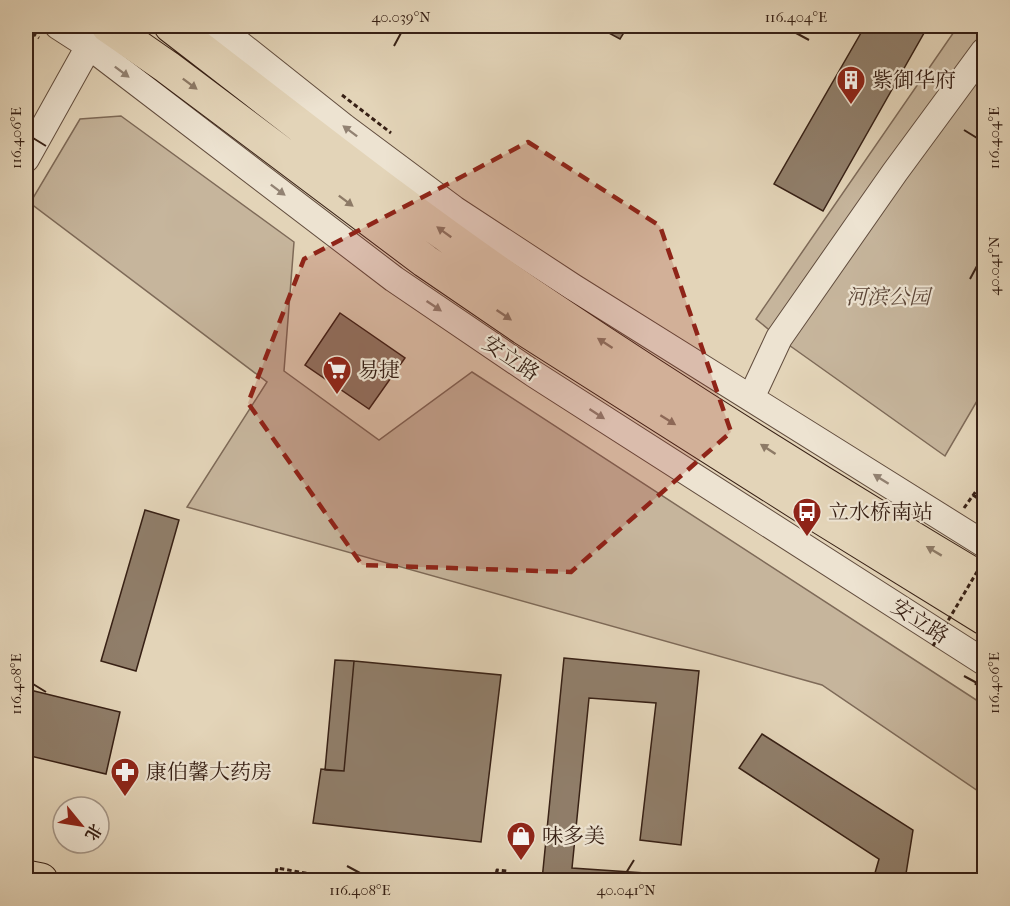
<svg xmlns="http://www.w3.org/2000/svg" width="1010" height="906" font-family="'IM FELL French Canon','Noto Serif SC',serif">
	<rect width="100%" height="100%" fill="#e3d4b8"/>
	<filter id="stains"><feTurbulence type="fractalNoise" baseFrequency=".00333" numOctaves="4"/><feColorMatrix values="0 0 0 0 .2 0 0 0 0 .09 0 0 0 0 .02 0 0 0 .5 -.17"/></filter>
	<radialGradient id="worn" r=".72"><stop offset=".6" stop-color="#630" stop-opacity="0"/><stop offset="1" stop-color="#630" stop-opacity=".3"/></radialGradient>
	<!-- green -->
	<path fill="#c6b59c" stroke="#7e6a58" stroke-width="1.5" d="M958 26H984V389L945 456 779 338 756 319Z
		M121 116 294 242 284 371 379 440 472 372 984 705V795L822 685 187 507 267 382 30 203 80 119Z"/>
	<!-- building -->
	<path fill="#907e6a" stroke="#372015" stroke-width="1.5" d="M596 26H628L620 39Z
		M865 26H928L823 211 774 184Z
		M340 313 405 358 369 409 305 365Z
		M145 510 179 520 136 671 101 661Z
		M564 658 699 671 681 845 640 840 656 703 589 698 572 868 674 875 673 880H542Z
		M335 660 354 661 344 771 325 770Z
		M354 661 501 675 481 842 313 823 321 769 344 771Z
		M26 689 120 712 106 774 26 755Z
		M762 734 913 830 905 880H873L879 859 739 768Z"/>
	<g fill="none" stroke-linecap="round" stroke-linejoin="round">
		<!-- minor casing -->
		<g stroke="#624d3e" stroke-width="28">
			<path id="minor" d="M58 26 89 46 394 279 534 374 984 662
				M217 26 344 127 454 209 573 287 984 544
				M26 159 89 46
				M751 398 779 338 895 172 984 51"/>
		</g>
		<!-- major casing -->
		<g stroke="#372015" stroke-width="35">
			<path id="major" d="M108 26 167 67 425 261 523 328 822 518 984 618
				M171 26C296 122 421 222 552 309 694 404 838 494 984 581
				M26 877 41 880"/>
		</g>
		<!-- path -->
		<path stroke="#372015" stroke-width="3" stroke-dasharray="4.5 3" stroke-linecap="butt" d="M26 29 39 38
			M342 95 391 133
			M973 495 984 502
			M964 508 979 487 984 491
			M975 683 984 689
			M275 880 277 868 344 880
			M495 880 497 870 507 871 506 880"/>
		<!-- minor -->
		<use href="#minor" stroke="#ede3d1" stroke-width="26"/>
		<!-- major -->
		<use href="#major" stroke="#e3d4b8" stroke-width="33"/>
		<!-- path-bridge -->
		<path stroke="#372015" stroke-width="3" stroke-dasharray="4.5 3" stroke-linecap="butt" d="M933 646 984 560"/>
	</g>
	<!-- one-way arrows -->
	<defs><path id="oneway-solid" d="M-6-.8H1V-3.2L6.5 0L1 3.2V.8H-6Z" transform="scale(1.5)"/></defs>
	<g fill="#928273">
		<use href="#oneway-solid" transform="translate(122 72) rotate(37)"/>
		<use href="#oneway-solid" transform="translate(350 131) rotate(-143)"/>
		<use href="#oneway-solid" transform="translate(278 190) rotate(37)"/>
		<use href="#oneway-solid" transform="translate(434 306) rotate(34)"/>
		<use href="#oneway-solid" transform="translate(597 414) rotate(33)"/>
		<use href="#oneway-solid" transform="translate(881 479) rotate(-148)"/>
	</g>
	<g fill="#8d7a66">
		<use href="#oneway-solid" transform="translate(190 84) rotate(37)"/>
		<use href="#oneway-solid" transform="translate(346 201) rotate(37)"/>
		<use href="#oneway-solid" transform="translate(444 232) rotate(-144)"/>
		<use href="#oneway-solid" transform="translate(504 315) rotate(34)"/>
		<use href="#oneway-solid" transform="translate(605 343) rotate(-147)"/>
		<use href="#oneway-solid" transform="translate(668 420) rotate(32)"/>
		<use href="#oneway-solid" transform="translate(768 449) rotate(-147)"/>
		<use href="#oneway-solid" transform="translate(934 551) rotate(-149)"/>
	</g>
	<!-- marked area -->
	<path fill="#8f2418" fill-opacity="0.2" stroke="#8f2418" stroke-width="4.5" stroke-dasharray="12 8" stroke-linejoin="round" d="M528 142 660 226 731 432 571 572 362 565 248 403 304 259Z"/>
	<!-- ticks -->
	<path fill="none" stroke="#372015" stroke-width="2" d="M796 33 809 40M394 46 401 33M964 130 977 138M33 138 46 146M970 279 977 266M964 676 977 683M33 684 46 692M347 866 360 873M626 873 634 860"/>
	<!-- icons -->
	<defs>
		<g id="building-pin" transform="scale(1.5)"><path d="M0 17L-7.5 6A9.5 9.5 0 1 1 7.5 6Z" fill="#8f2418" stroke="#ede3d1"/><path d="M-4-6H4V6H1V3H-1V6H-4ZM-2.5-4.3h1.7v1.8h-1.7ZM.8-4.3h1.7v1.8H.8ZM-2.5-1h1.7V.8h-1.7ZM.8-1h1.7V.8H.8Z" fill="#fff"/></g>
		<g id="supermarket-pin" transform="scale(1.5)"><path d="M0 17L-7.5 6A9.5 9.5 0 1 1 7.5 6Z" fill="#8f2418" stroke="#ede3d1"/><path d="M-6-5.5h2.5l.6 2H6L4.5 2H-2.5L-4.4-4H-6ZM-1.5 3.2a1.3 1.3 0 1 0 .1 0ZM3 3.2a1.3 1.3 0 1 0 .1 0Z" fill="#fff"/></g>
		<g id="bus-pin" transform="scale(1.5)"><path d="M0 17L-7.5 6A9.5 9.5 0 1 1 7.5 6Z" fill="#8f2418" stroke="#ede3d1"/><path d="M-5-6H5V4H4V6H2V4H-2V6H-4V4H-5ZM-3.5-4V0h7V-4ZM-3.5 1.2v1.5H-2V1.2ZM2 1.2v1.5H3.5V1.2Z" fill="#fff"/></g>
		<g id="pharmacy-pin" transform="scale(1.5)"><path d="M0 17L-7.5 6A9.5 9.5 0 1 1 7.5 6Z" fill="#8f2418" stroke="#ede3d1"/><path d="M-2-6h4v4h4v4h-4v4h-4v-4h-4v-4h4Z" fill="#fff"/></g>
		<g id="shop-pin" transform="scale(1.5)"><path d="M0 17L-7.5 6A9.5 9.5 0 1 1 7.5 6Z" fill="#8f2418" stroke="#ede3d1"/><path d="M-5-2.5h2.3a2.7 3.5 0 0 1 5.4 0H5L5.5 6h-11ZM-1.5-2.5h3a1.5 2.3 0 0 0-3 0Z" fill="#fff"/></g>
	</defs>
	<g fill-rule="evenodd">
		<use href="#building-pin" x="851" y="80"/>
		<use href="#supermarket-pin" x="337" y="370"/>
		<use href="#bus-pin" x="807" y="512"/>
		<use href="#pharmacy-pin" x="125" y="772"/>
		<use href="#shop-pin" x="521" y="836"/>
	</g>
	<g text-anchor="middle" stroke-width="4.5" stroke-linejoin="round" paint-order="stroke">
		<!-- poi labels -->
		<g font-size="21" fill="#372015" stroke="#ede3d1" text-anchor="start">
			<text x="872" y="87">紫御华府</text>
			<text x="358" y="377">易捷</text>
			<text x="828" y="519">立水桥南站</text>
			<text x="146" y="779">康伯馨大药房</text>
			<text x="542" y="843">味多美</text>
		</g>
		<!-- park labels -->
		<g font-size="21" font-style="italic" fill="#5b4537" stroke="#ede3d1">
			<text x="888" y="304">河滨公园</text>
		</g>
		<!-- street labels -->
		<g font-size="21" fill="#372015" stroke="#ede3d1">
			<text transform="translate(511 358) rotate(34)" y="7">安立路</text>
			<text transform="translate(920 621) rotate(33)" y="7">安立路</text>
		</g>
	</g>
	<!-- margin -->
	<rect width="1010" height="906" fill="none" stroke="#e3d4b8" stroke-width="66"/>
	<!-- north arrow -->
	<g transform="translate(81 825) rotate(120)"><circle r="28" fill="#ede3d1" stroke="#a49586" stroke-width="1.5"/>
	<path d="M0-4.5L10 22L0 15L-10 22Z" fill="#8f2418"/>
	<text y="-9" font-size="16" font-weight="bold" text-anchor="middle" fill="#372015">北</text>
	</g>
	<rect x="33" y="33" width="944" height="840" fill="none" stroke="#372015" stroke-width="2"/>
	<g font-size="15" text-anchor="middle" fill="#372015">
		<text x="401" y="22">40.039°N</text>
		<text x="796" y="22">116.404°E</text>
		<text transform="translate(994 138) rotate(-90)" y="5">116.404°E</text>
		<text transform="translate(16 138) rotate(-90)" y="5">116.406°E</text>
		<text transform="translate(994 266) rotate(-90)" y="5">40.041°N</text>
		<text transform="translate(994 683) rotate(-90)" y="5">116.406°E</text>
		<text transform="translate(16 684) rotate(-90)" y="5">116.408°E</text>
		<text x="360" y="895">116.408°E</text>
		<text x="626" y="895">40.041°N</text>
	</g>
	<rect width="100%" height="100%" filter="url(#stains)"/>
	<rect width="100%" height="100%" fill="url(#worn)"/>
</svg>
